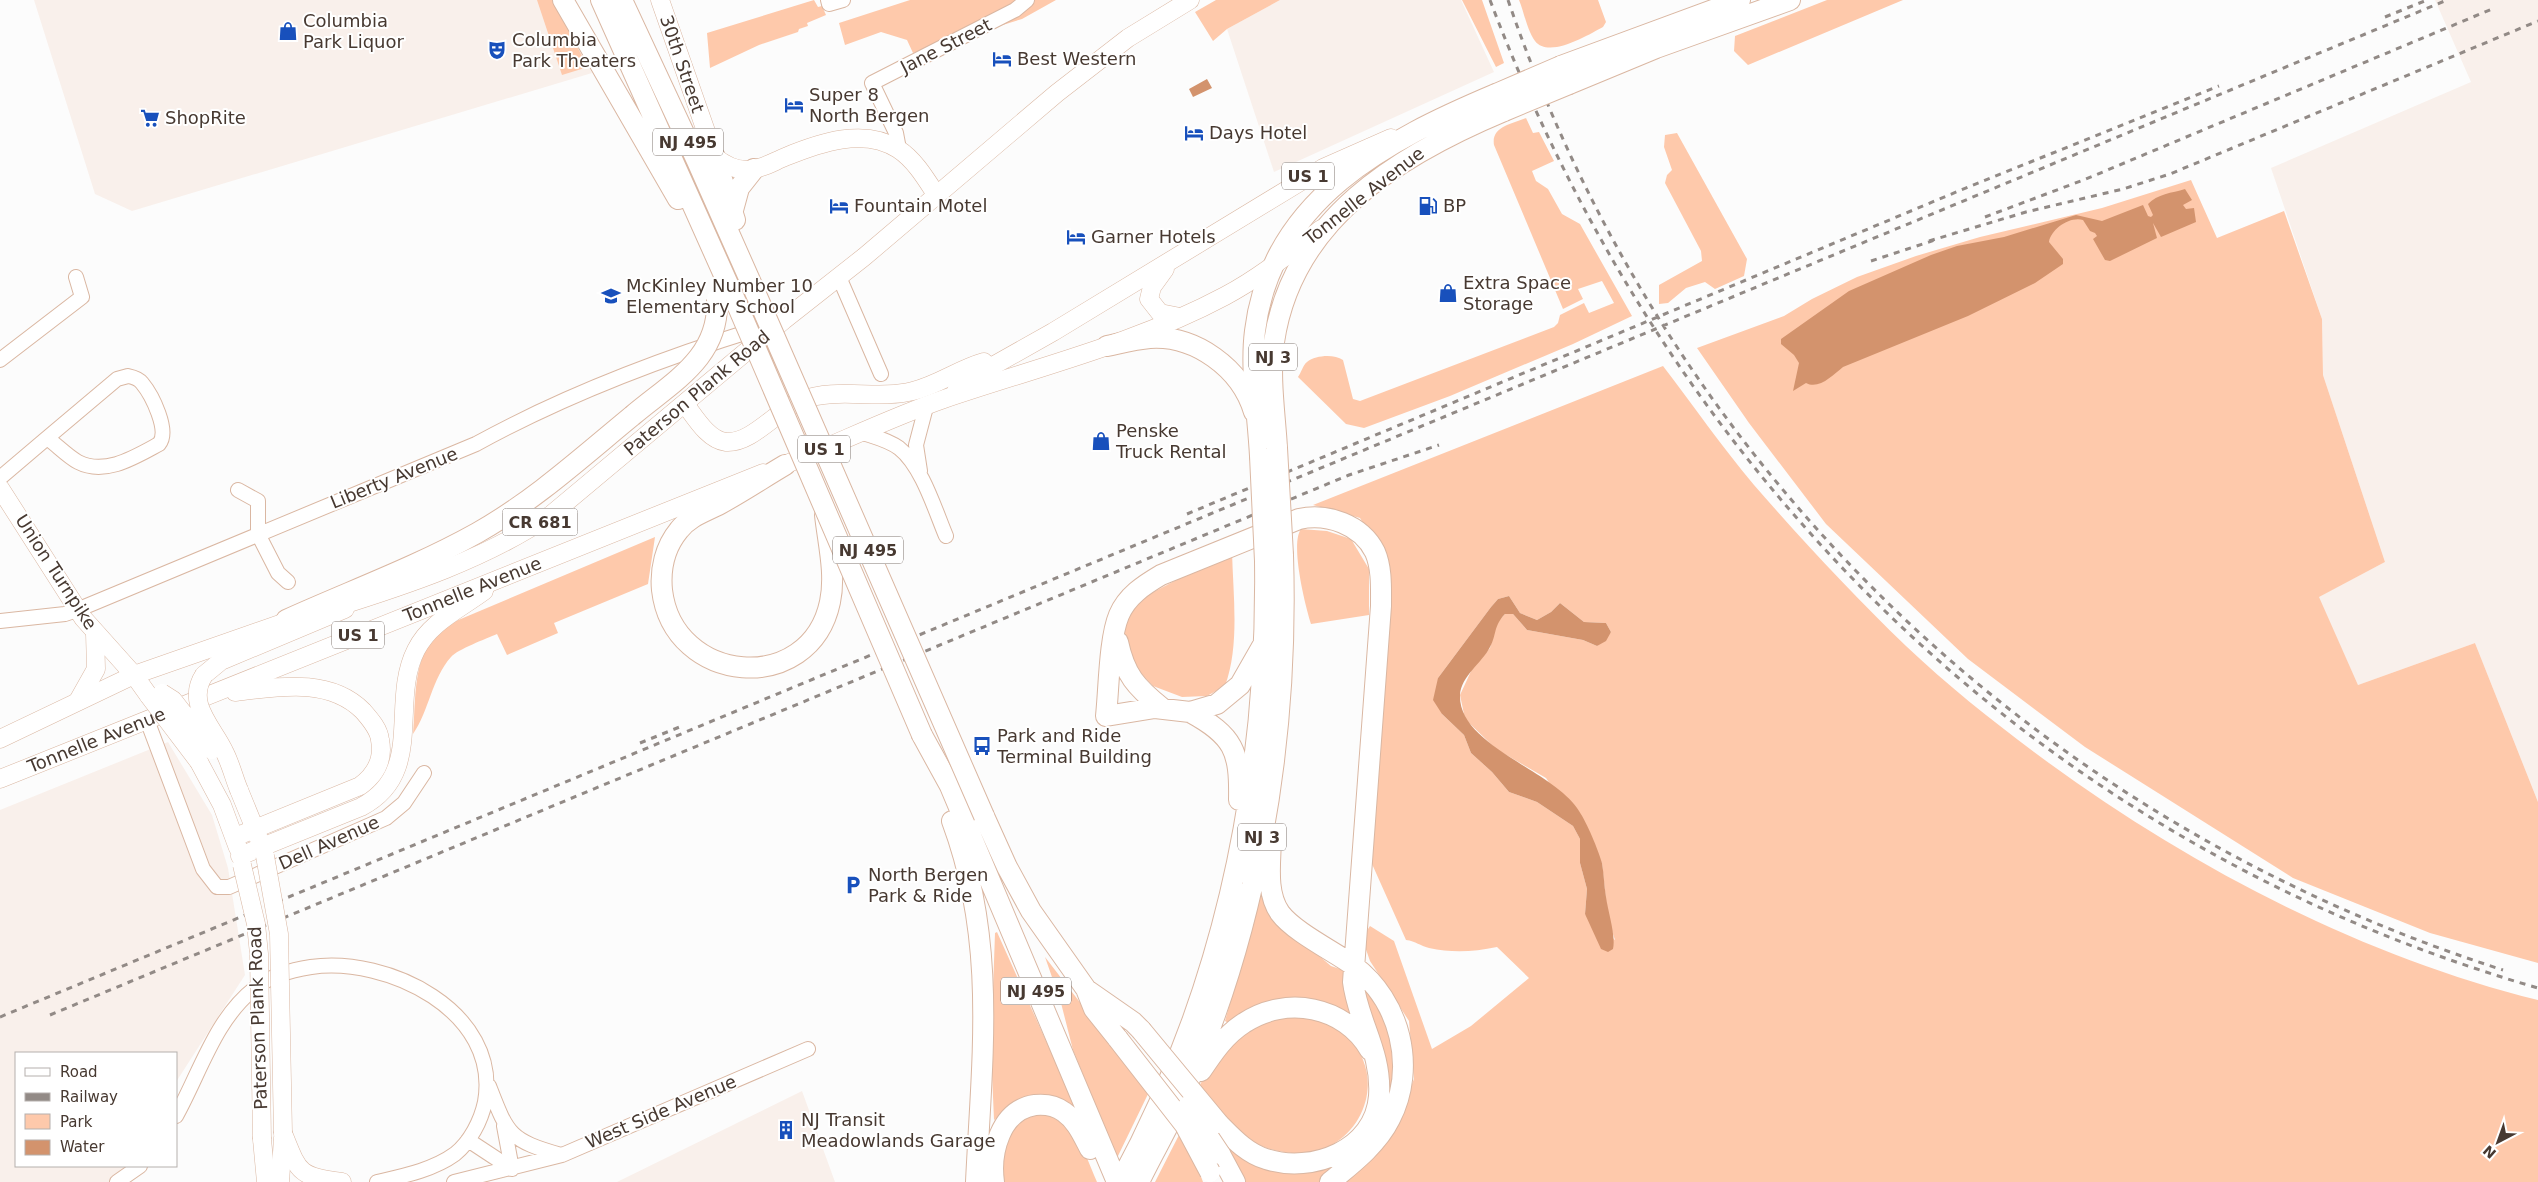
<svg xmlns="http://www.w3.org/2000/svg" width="2538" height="1182" font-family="'DejaVu Sans',sans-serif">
	<rect width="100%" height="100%" fill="#fcfcfc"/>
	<!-- built -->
	<path fill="#f9f0eb" d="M34 0H552L592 73 132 211 95 194Z
		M1280 0H1461L1494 72 1274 172 1227 29Z
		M2435 0H2538V802L2475 643 2358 685 2318 597 2385 562 2323 375 2322 319 2271 168 2471 82Z
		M168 742 212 815 228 868 245 975 176 1082V1053H16V1166H132L118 1182H0V810Z
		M802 1091 835 1182H617Z"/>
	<!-- green -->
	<path fill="#fec9ab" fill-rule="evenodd" d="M537 0H552L588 67 562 75Z
		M814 0 818 7 822 6 826 15 807 23 808 26 799 29 798 32 759 45 710 68 707 33Z
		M910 0H1056L1022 19 913 53 907 40 881 32 845 45 839 23Z
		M1216 0H1280L1227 29 1213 41 1195 12Z
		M1462 0H1482L1504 63 1496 67Z
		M1519 0H1598L1606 22 1603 27C1588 35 1549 59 1535 41 1527 30 1524 12 1519 0Z
		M1827 0H1903L1748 65 1734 51 1735 36Z
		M1526 118 1533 133 1539 132 1554 161 1532 171 1536 181 1548 189 1562 214 1580 224 1632 316 1573 344 1450 396 1364 428 1346 424 1298 377C1301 373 1303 365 1307 362 1316 355 1334 354 1343 360L1353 399 1360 401 1554 327 1558 323 1560 315 1584 303 1589 313 1614 303 1602 281 1578 289 1583 299 1563 309 1494 145C1491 127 1511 124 1526 118Z
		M1677 133 1747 259 1744 276 1715 289 1705 282 1686 288 1668 303 1659 304V285L1702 261 1701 251 1665 183 1667 175 1672 170 1664 147 1665 135Z
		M2191 180 2217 238 2284 211 2322 319 2323 375 2385 562 2319 597 2358 685 2475 643 2538 802V963L2430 933 2293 878 2085 747 1968 659 1826 524 1749 423 1697 348 1784 316 1812 299 1857 277 1916 256 1980 237 2102 208Z
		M1663 366C1693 405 1722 447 1754 485 1802 540 1853 595 1906 646 1946 684 1990 719 2034 752 2183 863 2357 955 2538 1000V1182H1340L1393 1131 1414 1079 1409 1021 1370 961 1362 938 1370 926 1394 941 1432 1049 1471 1026 1529 978 1497 947C1473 952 1452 953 1429 948 1420 946 1416 941 1406 940L1368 855 1389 564 1360 518 1313 505ZM1509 596 1520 613 1537 620 1551 612 1560 603 1584 622 1606 623 1611 632 1597 646 1583 640 1527 630 1513 614H1505L1496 624 1490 648 1472 669 1460 695 1465 719 1496 749 1546 778 1602 863 1608 919 1615 940 1585 914 1587 889 1580 863V839L1573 826 1537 802 1509 792 1492 772 1471 753 1464 735 1442 714 1438 678 1491 607 1498 599Z
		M1301 529 1327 531 1351 539 1369 569V615L1311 624C1305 605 1290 544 1301 529Z
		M655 537 648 584 554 623 558 633 507 655 497 634C486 639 458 649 451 657 432 678 429 711 413 734 416 703 412 657 437 635 443 630 450 625 456 621Z
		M1232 551C1233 595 1240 645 1225 686L1207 696 1182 697 1153 686 1133 665 1123 636 1128 616 1142 598Z
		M1265 878 1285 927 1331 966 1346 971 1365 1035 1331 1008 1230 1024 1225 1021Z
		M997 932 1082 1121 1012 1107 994 1120 991 1049 995 933Z
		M1045 957 1149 1092 1117 1158 1073 1050 1061 1003Z
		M1366 985C1398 1025 1409 1078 1380 1124 1366 1147 1342 1164 1323 1182H1242L1214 1130 1216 1127C1226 1139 1237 1152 1252 1160 1305 1182 1378 1155 1386 1094 1390 1061 1372 1026 1362 995L1361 987Z
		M1292 1014C1305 1017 1321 1018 1333 1023 1339 1026 1345 1034 1349 1039 1381 1071 1370 1123 1332 1145 1311 1158 1276 1154 1255 1143 1232 1131 1215 1106 1198 1088L1209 1069 1250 1026Z
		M1041 1113C1078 1124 1083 1150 1097 1182H1002L1004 1140 1020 1119Z
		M1180 1133 1195 1160 1203 1182H1155Z"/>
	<!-- water -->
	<path fill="#d3936d" d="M1207 79 1212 88 1193 97 1189 89Z
		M2185 189 2192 200 2183 205 2186 209 2194 208 2196 222 2161 237 2153 223 2157 238 2110 261 2105 260 2093 239 2097 236 2095 233 2090 231 2083 220C2070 216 2051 229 2049 242L2063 259V264L2035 283 1968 316 1843 367C1833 375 1819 390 1806 383L1793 391 1799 363 1794 355 1781 344V339L1849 291 1931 255 1957 246 2004 237 2076 215 2102 221 2143 205 2148 216 2151 217 2153 215 2148 204C2157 194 2172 193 2185 189Z
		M1509 596 1520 613 1537 620 1551 612 1560 603 1584 622 1606 623 1611 632 1606 641 1597 646 1583 640 1527 630 1513 614H1505C1493 627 1497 634 1490 647 1482 663 1461 676 1460 695 1458 746 1554 770 1579 811 1587 823 1598 849 1602 863 1604 874 1604 886 1606 897 1608 912 1616 936 1613 949L1608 952 1601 949 1585 914 1587 889 1580 863V839L1573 826 1537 802 1509 792 1492 772 1471 753 1464 735 1442 714 1433 700 1438 678 1491 607 1498 599Z"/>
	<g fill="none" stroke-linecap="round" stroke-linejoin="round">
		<!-- minor casing -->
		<g stroke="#dab7a2" stroke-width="16">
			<path id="minor" d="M828 0 829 4 843 0
				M899 149 896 133 872 83 1015 10 1027 0
				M839 277 881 374
				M0 360 82 297 76 277
				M128 376C133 377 139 379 142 383 152 395 170 431 159 444 135 457 105 476 78 462 67 456 57 445 47 438L117 379Z
				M863 433C875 437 888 440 899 448 922 466 935 510 946 536
				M920 471 916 445 926 407
				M0 478 47 438
				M238 490 258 501V534L278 573 288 582
				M0 621 65 614 77 610 476 444C565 395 660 359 757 329
				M147 720 203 869 217 887H229L386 818 404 803 424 773
				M489 1086C508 1135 509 1140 561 1155
				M176 1116C200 1073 215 1019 255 988 270 976 292 970 311 967 387 956 501 1011 485 1102 481 1121 470 1142 455 1154 433 1170 403 1176 377 1182
				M504 1126 512 1169
				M468 1140 512 1169
				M117 1182 140 1166
				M454 1182 562 1155 808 1049"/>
		</g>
		<!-- major casing -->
		<g stroke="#dab7a2" stroke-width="19">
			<g id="major">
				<path d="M660 0 715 157C726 166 738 172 753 169 764 168 775 161 785 157 819 143 864 127 898 149 915 160 926 179 937 196"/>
				<path d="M1165 269 1152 287 1149 299 1160 313 1180 317"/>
				<path d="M956 391 982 372 1053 332 1323 168 1391 138"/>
				<path d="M685 404C695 417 708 440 726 442 752 444 778 409 802 400 837 387 877 400 913 391 938 385 959 369 984 362"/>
				<path d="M789 463C841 442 892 417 944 399 1038 367 1137 343 1225 296 1259 278 1290 253 1321 229"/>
				<path d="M0 488 83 618 134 675 149 696"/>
				<path d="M330 609C407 585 486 559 552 514L784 320 864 257 1057 93 1128 38 1190 0"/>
				<path d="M204 675 221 661 345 609"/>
				<path d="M235 692C278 687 329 677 363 711 370 719 379 729 380 740 384 760 375 775 360 786L235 837"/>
				<path d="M78 701 96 669 95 633"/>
				<path d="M0 739 134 675 300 617"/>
				<path d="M199 762 222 805 238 848"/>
				<path id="s1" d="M0 779 763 473"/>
				<path d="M239 790 259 839"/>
				<path d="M240 856 361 807C426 773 389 703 416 650 430 622 460 609 484 591"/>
				<path d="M283 1133C299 1173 298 1176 342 1182"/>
				<path d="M262 1139 266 1182"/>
				<path d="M280 1182 283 1138"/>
			</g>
		</g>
		<!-- highway casing -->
		<g stroke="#dab7a2" stroke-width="22">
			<path id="highway" d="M563 0 678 199
				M601 0 732 293
				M622 0 697 161 752 285
				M1561 66 1740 0
				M1569 84 1656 48 1790 0
				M715 157 735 220
				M733 210 739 188 754 169
				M1107 346C1121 343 1136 339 1150 338 1195 335 1241 368 1254 412
				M1277 448C1275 413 1269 377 1274 342 1292 219 1399 155 1504 111
				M1260 456C1258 416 1250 370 1255 331 1271 199 1387 140 1496 94
				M785 465C763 478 742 492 720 504 705 512 690 516 679 530 665 547 660 569 662 590 673 685 810 697 830 602 836 574 828 543 825 515
				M286 620C350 591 416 567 477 533 534 501 582 457 632 416
				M1118 642C1125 675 1136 687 1162 708
				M1190 712C1234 736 1240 751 1239 800
				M922 735 950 786 1117 1182
				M984 816 1007 867 1031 911 1086 989 1094 1009 1118 1039
				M952 821C997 942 982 1056 976 1182
				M1271 836C1271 860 1265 892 1280 913 1294 932 1335 952 1354 966 1400 1001 1417 1067 1390 1119 1377 1145 1352 1164 1330 1182
				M1087 990 1133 1022 1141 1030
				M1201 1071C1213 1053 1225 1035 1244 1023 1286 995 1345 1006 1370 1050
				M1218 1123C1232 1137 1246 1153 1266 1159 1312 1174 1375 1150 1379 1096 1382 1052 1358 1022 1353 982L1381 606C1381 588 1382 568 1375 552 1361 524 1327 513 1299 519L1161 575C1144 585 1127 596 1119 615 1109 639 1109 688 1106 716L1155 708 1190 712 1217 704 1240 685 1264 643
				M1220 1154 1235 1182
				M994 1182C990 1153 1000 1110 1035 1105 1045 1104 1056 1106 1064 1112 1077 1121 1083 1136 1090 1149
				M1120 1182C1225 989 1268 780 1265 561
				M1139 1182C1151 1157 1165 1133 1177 1108 1257 936 1289 743 1283 555"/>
		</g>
		<!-- minor -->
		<use href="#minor" stroke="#fff" stroke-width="14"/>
		<!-- major -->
		<use href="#major" stroke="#fff" stroke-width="18"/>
		<!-- highway -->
		<use href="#highway" stroke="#fff" stroke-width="20"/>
		<!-- rail -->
		<path stroke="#928a86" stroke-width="3" stroke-dasharray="6 6" stroke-linecap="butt" d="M1490 0C1672 483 2040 844 2538 988
			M1508 0C1668 469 2033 819 2503 970
			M2385 17 2427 0
			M1985 217 2086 179 2492 9
			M1929 241 2026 212 2123 189 2170 174 2538 21
			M1871 261 1935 240
			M1187 514 1961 190 2219 86
			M640 743 682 726
			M50 1015 1349 475 1439 445
			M0 1017 2447 0"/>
		<!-- major-bridge casing -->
		<g stroke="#dab7a2" stroke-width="19" stroke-linecap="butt">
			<path id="major-bridge" d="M204 675C185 704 214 728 225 753 231 765 234 778 239 790
				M162 693 173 700 212 750
				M149 696 199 762
				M265 856 279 934 283 1133
				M242 865 256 924 259 954 262 1139"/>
		</g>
		<!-- highway-bridge casing -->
		<g stroke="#dab7a2" stroke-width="22" stroke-linecap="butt">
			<path id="highway-bridge" d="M1496 94 1561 66
				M1504 111 1569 84
				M752 285 984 816
				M732 293 922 735
				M632 416C672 382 720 358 717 299
				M1277 448 1283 555
				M1260 456 1265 561
				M1141 1030 1218 1123
				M1118 1039 1185 1125 1210 1172
				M1188 1106 1220 1154"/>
		</g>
		<!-- major-bridge -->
		<use href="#major-bridge" stroke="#fff" stroke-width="18"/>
		<!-- highway-bridge -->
		<use href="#highway-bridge" stroke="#fff" stroke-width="20"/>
	</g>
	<!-- icons -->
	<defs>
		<g id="shop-bare" transform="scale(1.5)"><path d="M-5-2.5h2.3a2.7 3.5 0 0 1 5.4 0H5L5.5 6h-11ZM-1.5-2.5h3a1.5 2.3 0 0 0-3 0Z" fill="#1850bc" stroke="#fff" stroke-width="2.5" paint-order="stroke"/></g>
		<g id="theatre-bare" transform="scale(1.5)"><path d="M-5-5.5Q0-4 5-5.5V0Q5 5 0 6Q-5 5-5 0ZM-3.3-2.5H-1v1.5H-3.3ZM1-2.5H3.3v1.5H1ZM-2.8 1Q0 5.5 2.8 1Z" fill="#1850bc" stroke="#fff" stroke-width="2.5" paint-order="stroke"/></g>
		<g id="hotel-bare" transform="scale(1.5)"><path d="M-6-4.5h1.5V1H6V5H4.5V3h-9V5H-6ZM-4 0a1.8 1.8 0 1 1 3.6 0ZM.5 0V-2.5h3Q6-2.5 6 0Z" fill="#1850bc" stroke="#fff" stroke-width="2.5" paint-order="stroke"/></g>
		<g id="supermarket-bare" transform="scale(1.5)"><path d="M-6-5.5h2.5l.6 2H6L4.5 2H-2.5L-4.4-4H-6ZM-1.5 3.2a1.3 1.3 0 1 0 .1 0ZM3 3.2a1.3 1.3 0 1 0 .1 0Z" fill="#1850bc" stroke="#fff" stroke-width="2.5" paint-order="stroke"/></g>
		<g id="fuel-bare" transform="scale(1.5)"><path d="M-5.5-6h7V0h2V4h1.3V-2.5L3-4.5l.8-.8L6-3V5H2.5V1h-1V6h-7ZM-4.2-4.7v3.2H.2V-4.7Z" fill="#1850bc" stroke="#fff" stroke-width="2.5" paint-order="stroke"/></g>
		<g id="school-bare" transform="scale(1.5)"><path d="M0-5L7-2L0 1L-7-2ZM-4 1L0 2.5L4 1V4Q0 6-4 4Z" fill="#1850bc" stroke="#fff" stroke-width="2.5" paint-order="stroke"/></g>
		<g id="bus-bare" transform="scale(1.5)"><path d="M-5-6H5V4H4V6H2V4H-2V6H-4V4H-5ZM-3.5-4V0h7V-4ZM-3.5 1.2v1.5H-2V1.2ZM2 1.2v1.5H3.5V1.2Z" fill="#1850bc" stroke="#fff" stroke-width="2.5" paint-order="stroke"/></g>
		<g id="parking-bare" transform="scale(1.5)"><path d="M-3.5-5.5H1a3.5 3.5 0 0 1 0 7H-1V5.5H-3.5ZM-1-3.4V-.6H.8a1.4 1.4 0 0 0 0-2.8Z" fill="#1850bc" stroke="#fff" stroke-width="2.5" paint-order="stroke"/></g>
		<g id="building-bare" transform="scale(1.5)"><path d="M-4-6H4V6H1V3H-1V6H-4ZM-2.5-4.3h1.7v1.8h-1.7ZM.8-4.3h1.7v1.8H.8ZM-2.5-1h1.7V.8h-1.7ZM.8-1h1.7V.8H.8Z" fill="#1850bc" stroke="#fff" stroke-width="2.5" paint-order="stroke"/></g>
	</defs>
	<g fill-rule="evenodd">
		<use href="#shop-bare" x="288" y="31"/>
		<use href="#theatre-bare" x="497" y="50"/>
		<use href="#hotel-bare" x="1002" y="59"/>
		<use href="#hotel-bare" x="794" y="105"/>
		<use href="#supermarket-bare" x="150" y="118"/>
		<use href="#hotel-bare" x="1194" y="133"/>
		<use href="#hotel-bare" x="839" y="206"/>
		<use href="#fuel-bare" x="1428" y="206"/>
		<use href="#hotel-bare" x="1076" y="237"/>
		<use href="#shop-bare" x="1448" y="293"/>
		<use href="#school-bare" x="611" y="296"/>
		<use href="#shop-bare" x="1101" y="441"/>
		<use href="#bus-bare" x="982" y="746"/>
		<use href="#parking-bare" x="853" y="885"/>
		<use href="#building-bare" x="786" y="1130"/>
	</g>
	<g text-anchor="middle" stroke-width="4" stroke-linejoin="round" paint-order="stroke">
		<!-- shield labels -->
		<g fill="#fff" stroke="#7e746f" stroke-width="1">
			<rect x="653" y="128.5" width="70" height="27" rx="4"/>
			<rect x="1282" y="162.5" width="52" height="27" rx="4"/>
			<rect x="1249" y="343.5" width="48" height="27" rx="4"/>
			<rect x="798" y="435.5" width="52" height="27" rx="4"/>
			<rect x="502.5" y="508.5" width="75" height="27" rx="4"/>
			<rect x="833" y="536.5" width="70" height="27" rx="4"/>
			<rect x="332" y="621.5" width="52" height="27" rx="4"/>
			<rect x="1238" y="823.5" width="48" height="27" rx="4"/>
			<rect x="1001" y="977.5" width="70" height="27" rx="4"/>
		</g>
		<g font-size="16" font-weight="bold" fill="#473931">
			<text x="688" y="148">NJ 495</text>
			<text x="1308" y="182">US 1</text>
			<text x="1273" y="363">NJ 3</text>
			<text x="824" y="455">US 1</text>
			<text x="540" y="528">CR 681</text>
			<text x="868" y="556">NJ 495</text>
			<text x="358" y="641">US 1</text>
			<text x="1262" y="843">NJ 3</text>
			<text x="1036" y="997">NJ 495</text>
		</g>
		<!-- poi labels -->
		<g font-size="18" fill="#473931" stroke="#fff" text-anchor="start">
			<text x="303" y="27">Columbia<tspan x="303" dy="21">Park Liquor</tspan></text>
			<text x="512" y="46">Columbia<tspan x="512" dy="21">Park Theaters</tspan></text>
			<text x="1017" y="65">Best Western</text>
			<text x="809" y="101">Super 8<tspan x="809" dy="21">North Bergen</tspan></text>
			<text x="165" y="124">ShopRite</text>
			<text x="1209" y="139">Days Hotel</text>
			<text x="854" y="212">Fountain Motel</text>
			<text x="1443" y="212">BP</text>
			<text x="1091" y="243">Garner Hotels</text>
			<text x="1463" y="289">Extra Space<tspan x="1463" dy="21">Storage</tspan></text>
			<text x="626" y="292">McKinley Number 10<tspan x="626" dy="21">Elementary School</tspan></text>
			<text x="1116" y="437">Penske<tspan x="1116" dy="21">Truck Rental</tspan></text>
			<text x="997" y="742">Park and Ride<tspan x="997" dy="21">Terminal Building</tspan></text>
			<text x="868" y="881">North Bergen<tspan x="868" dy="21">Park &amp; Ride</tspan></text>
			<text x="801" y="1126">NJ Transit<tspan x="801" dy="21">Meadowlands Garage</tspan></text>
		</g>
		<!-- street labels -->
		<g font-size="18" fill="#473931" stroke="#fff">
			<text transform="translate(946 46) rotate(-27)" y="6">Jane Street</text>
			<text transform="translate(682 64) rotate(71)" y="6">30th Street</text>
			<text transform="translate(1364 196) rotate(-38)" y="6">Tonnelle Avenue</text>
			<text transform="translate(697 393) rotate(-40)" y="6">Paterson Plank Road</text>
			<text transform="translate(394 478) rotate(-22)" y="6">Liberty Avenue</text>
			<text transform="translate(56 572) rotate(57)" y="6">Union Turnpike</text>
			<text dy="6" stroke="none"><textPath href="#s1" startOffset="509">Tonnelle Avenue</textPath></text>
			<text dy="6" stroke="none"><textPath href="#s1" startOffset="104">Tonnelle Avenue</textPath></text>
			<text transform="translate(329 843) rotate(-24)" y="6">Dell Avenue</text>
			<text transform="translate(258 1018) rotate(-92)" y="6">Paterson Plank Road</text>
			<text transform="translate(661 1112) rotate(-23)" y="6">West Side Avenue</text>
		</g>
	</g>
	<!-- legend -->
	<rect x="15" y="1052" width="162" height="115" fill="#ffffff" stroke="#b5b0ad"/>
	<rect x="25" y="1068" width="25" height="8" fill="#ffffff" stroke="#b5b0ad"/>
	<text x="60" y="1077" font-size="15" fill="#473931">Road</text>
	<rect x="25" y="1093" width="25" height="8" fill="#928a86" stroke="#b5b0ad"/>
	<text x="60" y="1102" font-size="15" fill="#473931">Railway</text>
	<rect x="25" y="1114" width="25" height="15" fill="#fec9ab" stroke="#b5b0ad"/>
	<text x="60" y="1127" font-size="15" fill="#473931">Park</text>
	<rect x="25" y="1140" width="25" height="15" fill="#d3936d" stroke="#b5b0ad"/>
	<text x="60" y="1152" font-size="15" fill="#473931">Water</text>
	<!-- north arrow -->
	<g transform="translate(2498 1142) rotate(221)" stroke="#ffffff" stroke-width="4" paint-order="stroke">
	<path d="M0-4L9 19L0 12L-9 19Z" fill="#473931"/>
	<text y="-8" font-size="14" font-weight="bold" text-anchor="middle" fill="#473931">N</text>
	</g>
</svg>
